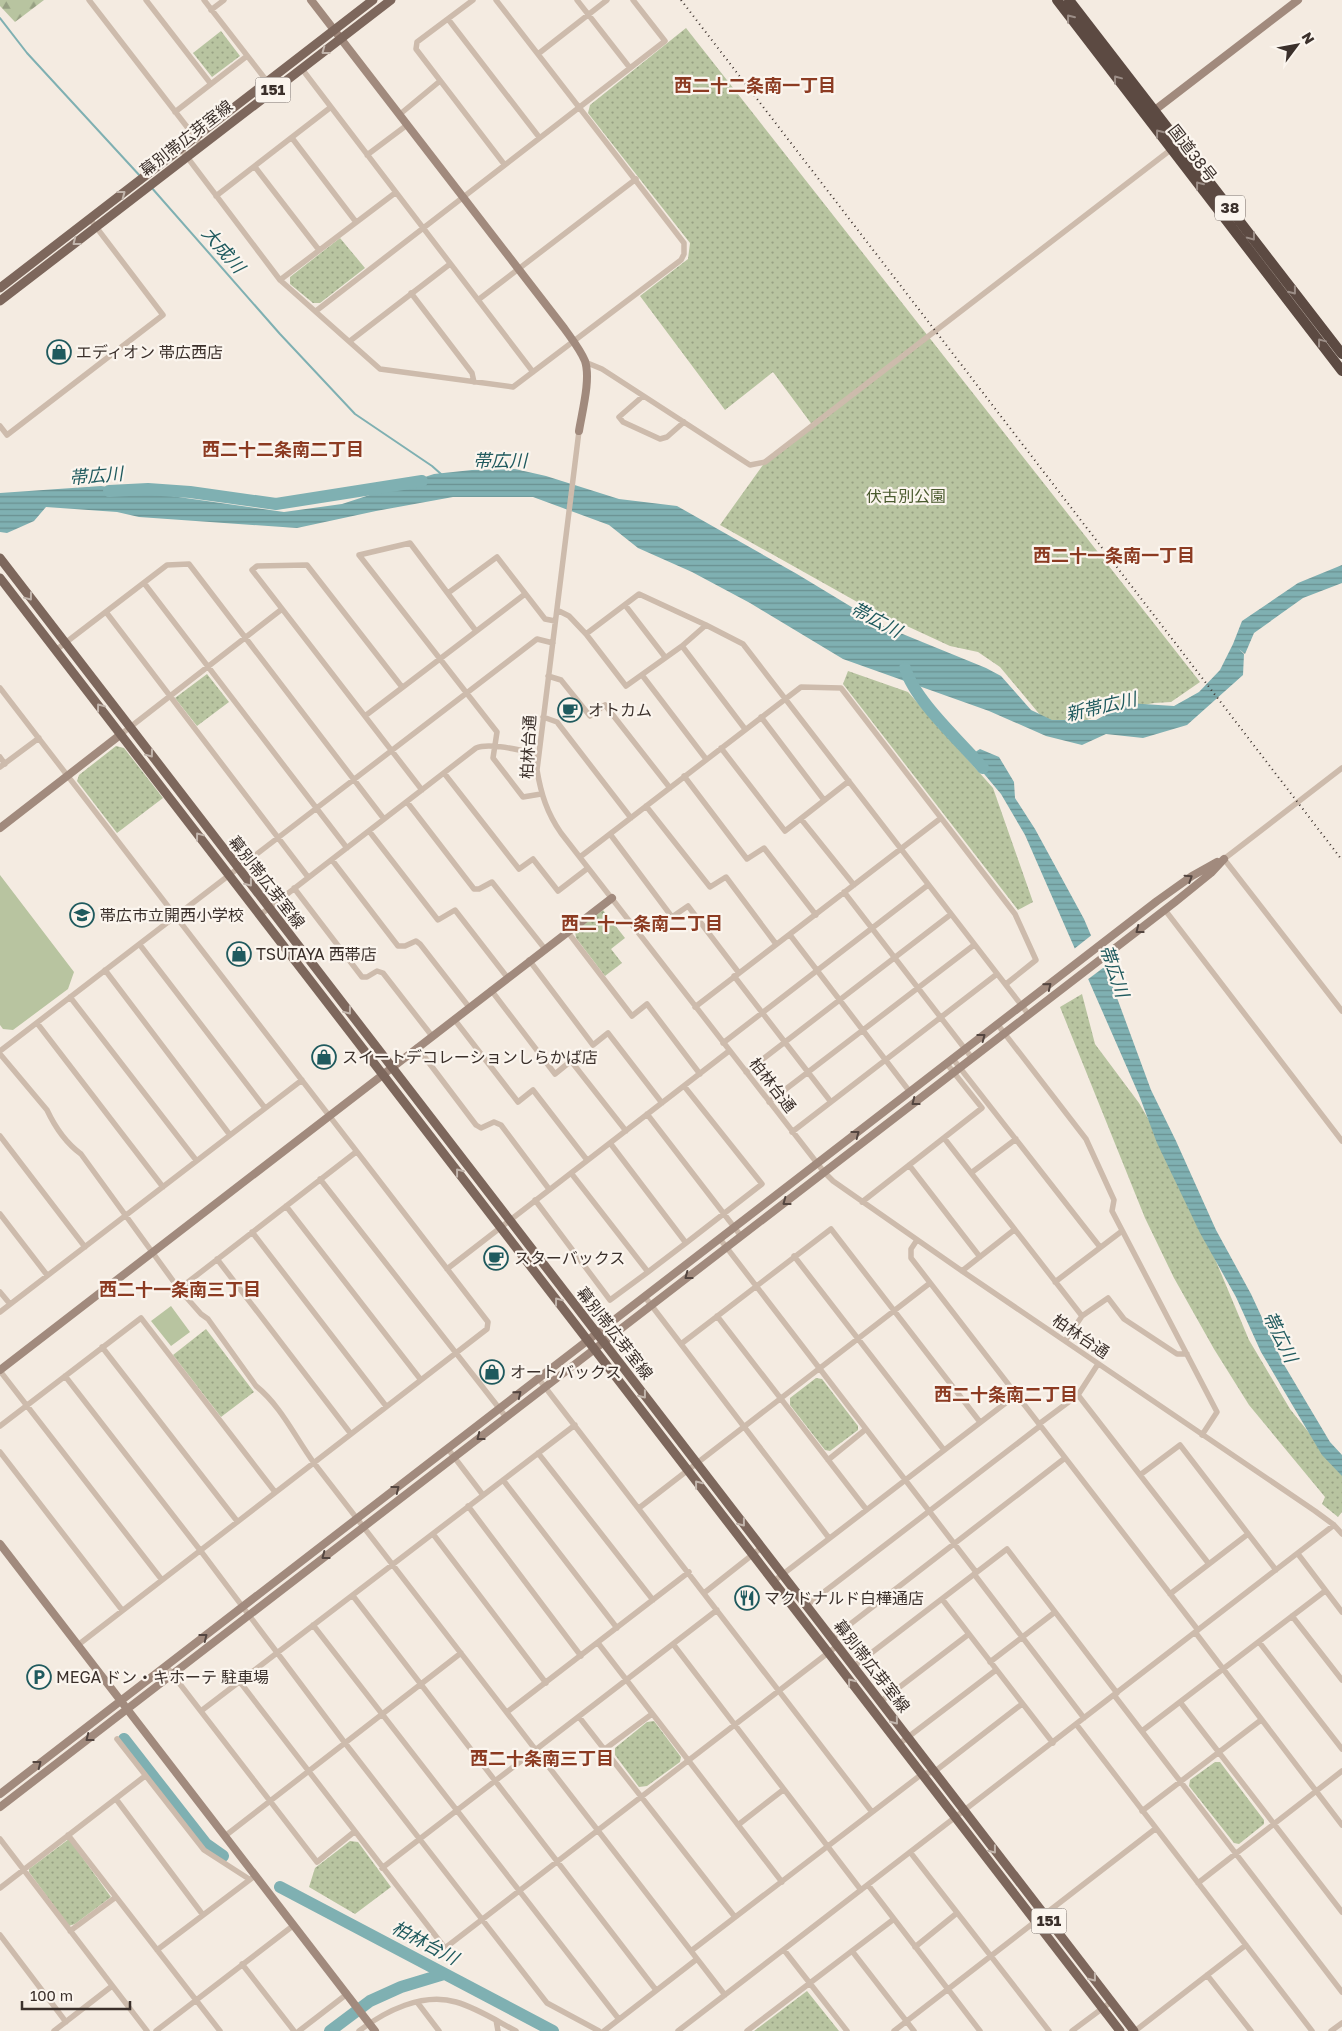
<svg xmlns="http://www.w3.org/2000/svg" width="1342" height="2031" font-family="'Golos Text','Noto Sans JP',sans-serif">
	<defs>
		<pattern id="forest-firs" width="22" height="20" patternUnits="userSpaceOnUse" patternTransform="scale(1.25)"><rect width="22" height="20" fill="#b8c4a0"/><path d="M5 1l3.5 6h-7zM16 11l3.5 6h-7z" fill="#97a083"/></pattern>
		<pattern id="park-dots" width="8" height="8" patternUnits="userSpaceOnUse" patternTransform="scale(1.25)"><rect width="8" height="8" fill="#b8c4a0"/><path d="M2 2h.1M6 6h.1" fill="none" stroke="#97a083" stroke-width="1.8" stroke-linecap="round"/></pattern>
		<pattern id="water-rules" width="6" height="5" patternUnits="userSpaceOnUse" patternTransform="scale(1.25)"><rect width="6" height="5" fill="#7fb0b2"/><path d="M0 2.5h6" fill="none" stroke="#699091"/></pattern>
	</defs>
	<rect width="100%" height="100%" fill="#f4ebe1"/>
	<!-- forest -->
	<path fill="url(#forest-firs)" d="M0 0H44L15 22 0 6Z"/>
	<!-- park -->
	<path fill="url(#park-dots)" d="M686 28 1200 682 1171 702 1154 703 1105 712 1087 720 1063 727 1041 716 1000 667 978 652 950 646 868 608 720 525 765 462 813 426 773 372 725 410 640 296 688 259 690 243 588 113 590 105Z
		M221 31 240 56 212 77 193 53Z
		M340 238 365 268 320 303H313L290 284V277Z
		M848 671 908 692 993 788 1033 902 1018 910 843 684Z
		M207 674 229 702 197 726 175 698Z
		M116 746 124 748 163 798 117 833 77 781 79 775Z
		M603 910 625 938 611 949 622 963 605 976 576 938 575 931Z
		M1082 994 1095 1044 1139 1103 1162 1143 1197 1216 1249 1340 1290 1409 1342 1474V1512L1338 1517 1322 1504 1325 1497 1249 1405 1214 1349 1174 1278 1145 1218 1060 1007Z
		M206 1329 254 1392 221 1417 173 1355Z
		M816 1378 822 1379 858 1426V1430L830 1451 825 1450 790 1405V1398Z
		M654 1721 681 1757 680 1762 647 1786 639 1787 615 1755V1748L647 1722Z
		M1215 1762H1220L1264 1820V1824L1239 1844 1234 1843 1189 1786 1190 1780Z
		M69 1839 111 1897 75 1924 69 1926 29 1872V1869Z
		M350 1841 358 1842 391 1887 355 1914 309 1887 315 1868Z
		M807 1991 839 2031H754Z"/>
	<!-- pitch -->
	<path fill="#b8c4a0" d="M0 875 74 972 68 989 13 1030 3 1029 0 1025Z
		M171 1306 190 1332 171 1346 151 1321Z"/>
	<!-- water -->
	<path fill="url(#water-rules)" d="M515 469 546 476 619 499 677 506 797 574 883 626 986 668 1001 676 1031 710 1052 720H1096L1127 703 1174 706 1199 692 1220 670 1233 644 1242 621 1298 583 1342 565V583L1303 598 1254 633 1245 654 1239 649 1244 654 1243 675 1187 725 1143 738 1106 734 1082 745 1046 736 989 711 843 659 750 603 692 572 638 548 609 525 533 497H453L376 511 297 528 139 517 117 512 46 507 34 521 7 533 0 532V493L101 486 284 512 342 504 434 474 472 470Z
		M980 749 999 757 1014 782 1015 798 1035 829 1084 919 1113 987 1151 1090 1176 1141 1216 1230 1251 1294 1283 1363 1330 1442 1342 1455V1476L1322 1455 1261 1352 1236 1297 1200 1233 1157 1143 1139 1095 1025 835 1001 794 969 756Z"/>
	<!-- pier -->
	<path fill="#f4ebe1" d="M1093 934 1107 965 1087 980 1074 949Z"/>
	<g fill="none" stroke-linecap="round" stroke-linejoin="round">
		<!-- stream -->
		<path stroke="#7fb0b2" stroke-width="2" d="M0 18 27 53 141 177
			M151 187 280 334 355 414 432 466 441 474"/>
		<!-- river -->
		<path stroke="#7fb0b2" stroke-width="12" d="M109 491 148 489 190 492 276 504 422 481
			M905 668C915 701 960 741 983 768
			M124 1739 206 1844 223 1856
			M280 1887 553 2031
			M330 2031 370 2001 401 1987 444 1974"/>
		<!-- street -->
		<path stroke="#cdbbac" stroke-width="5.5" d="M89 0 201 145
			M146 0 211 84
			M204 0 273 89
			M473 0 417 42 416 49 504 164
			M577 0 630 68
			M211 10 224 0
			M448 19 539 137
			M538 54 607 0
			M302 69 533 372
			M175 112 247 56
			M399 115 440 81
			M292 138 356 222
			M181 149 280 280 380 369 513 387 681 260 684 254V243L496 0
			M367 155 407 125
			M255 167 319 250
			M216 196 331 107
			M280 280 395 193
			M411 293 472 373 474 382
			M478 300 636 179
			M316 311 665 41 633 0
			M350 341 450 264
			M585 362 602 369 750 465 765 462 1173 148
			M643 396 619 417 623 422 660 439 667 437 684 422
			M0 426 7 435 163 315 90 219
			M579 431 537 770C541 794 547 813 561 833L824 1172 833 1181 962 1271 1315 1511 1334 1525 1342 1534
			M144 583 347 848
			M448 593 497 557 545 619 555 621
			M625 605 665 657
			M557 610 569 616 586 634 639 594 706 625 743 644 1029 1015
			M106 612 308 877
			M476 631 410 543 359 555 497 732 493 758 523 797 541 794
			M586 634 626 686 682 646 706 625
			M682 646 745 729
			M56 650 167 565 189 564 384 819
			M642 675 706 759
			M548 676 561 680 590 716 605 705 670 788
			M402 687 307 565 257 566 252 570 422 790
			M0 688 488 1322 487 1329 78 1645
			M365 716 525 594
			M543 717 557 722 631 818
			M761 717 824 800
			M120 735 282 609
			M721 748 785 831 849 781
			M0 757 5 764
			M0 767 39 738
			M1342 768 1224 859 1342 1011
			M444 773 519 869 533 859 558 891 588 868
			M684 776 747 859 764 848 816 915
			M407 802 474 889H479L492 882 545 949
			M646 806 710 887 726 877 776 944
			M801 819 854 885
			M369 831 438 920 455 910 507 977
			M610 834 672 917 688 906 739 973
			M580 857 801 687 841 688 1015 914 1036 960 1006 984
			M332 860 398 946H405L416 941 420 944 469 1007
			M294 888 362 977H367L377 971 383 973 432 1036
			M844 892 972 1058
			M1165 910 1342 1141
			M260 915 476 748C490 742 523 751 539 754
			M567 931 632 1016 647 1004 700 1074
			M790 935 910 1092
			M140 945 265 1108
			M529 960 593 1045 608 1033 662 1103
			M105 970 230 1135
			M734 976 831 1102
			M491 990 555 1074 571 1061 626 1131
			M70 997 196 1160
			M695 1007 941 818
			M454 1019 518 1102 533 1090 587 1160
			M37 1023 163 1187
			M998 1025 1086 1139 1114 1200 1112 1211 1217 1412 1202 1435
			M723 1043 928 885
			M417 1047 476 1125 481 1128 494 1122 501 1125 549 1189
			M0 1051 537 639 553 643
			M0 1054 47 1110C55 1127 66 1143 81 1154L179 1289 201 1314 208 1319 256 1386C281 1406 295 1437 314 1463L725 1995
			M953 1059 1100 1247
			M746 1072 950 915
			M769 1102 974 945
			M647 1114 741 1236
			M792 1132 997 974
			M0 1136 85 1247
			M944 1138 1082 1316 1065 1341
			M610 1143 686 1243 762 1184 684 1086
			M909 1165 980 1257
			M571 1173 648 1272 686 1243
			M971 1173 1016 1139
			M320 1179 506 1417
			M535 1200 610 1300 648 1272
			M862 1202 982 1108 947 1064
			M286 1206 421 1380
			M0 1214 47 1275
			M252 1232 386 1406
			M720 1239 976 1572
			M917 1240 911 1249V1258L1198 1630
			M794 1256 944 1450
			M217 1259 351 1434
			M447 1269 729 1051
			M962 1271 1014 1230
			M1055 1282 1122 1231
			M179 1289 356 1152
			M0 1292 10 1304
			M645 1297 829 1538
			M0 1312 302 1080
			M717 1316 866 1509
			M1082 1316 1108 1298 1124 1319 1177 1354H1187
			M681 1344 831 1229 980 1422
			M102 1347 237 1521
			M1098 1364 1078 1395 1209 1564
			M0 1371 162 1580
			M65 1376 200 1550 345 1743 547 2003 599 2031
			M538 1378 872 1812
			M1039 1424 1078 1395
			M0 1426 141 1318 275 1492
			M448 1449 483 1495
			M0 1452 122 1610
			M538 1453 653 1600
			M828 1460 866 1429
			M1140 1475 1180 1445 1276 1570
			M503 1480 617 1628
			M468 1506 581 1656
			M639 1508 930 1283
			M433 1534 546 1683
			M1298 1554 1342 1612
			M974 1574 1084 1718
			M774 1581 1016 1395
			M704 1593 761 1548
			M1170 1594 1248 1534
			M353 1596 656 1990
			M942 1599 1053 1743
			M807 1605 1040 1426
			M1292 1616 1342 1680
			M313 1625 618 2018
			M1195 1632 1342 1825
			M831 1639 1065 1458
			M1259 1642 1342 1749
			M598 1643 782 1882
			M673 1644 861 1890
			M990 1662 1055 1612
			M166 1666 317 1862 354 1832
			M853 1667 1007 1549 1117 1693
			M240 1682 445 1948 837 1646
			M1114 1695 1342 1992
			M880 1702 969 1634
			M1180 1702 1342 1912
			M201 1711 575 1425
			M507 1712 689 1572
			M579 1717 735 1917
			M1076 1724 1312 2031
			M1142 1731 1325 1591
			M117 1739 204 1850 249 1879
			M899 1744 996 1670
			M605 1749 652 1714
			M116 1799 203 1915
			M1142 1811 1261 1720
			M738 1825 783 1790
			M68 1835 220 2031
			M225 1836 461 1653
			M0 1839 147 2031
			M910 1852 1049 2031
			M382 1868 717 1610
			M1198 1883 1342 1771
			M868 1885 980 2031
			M0 1888 145 1776
			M70 1931 116 1897
			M0 1935 66 2022
			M915 1947 957 1913
			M157 1950 252 1878
			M784 1950 847 2031
			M691 1951 922 1774 934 1772 1022 1704
			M852 1951 914 2031
			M242 1964 294 2031
			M1207 1975 1251 2031
			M417 2002 439 2031
			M496 2020 498 2031
			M54 2031 112 1986
			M156 2031 294 1925
			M299 2031 347 1994
			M359 2031C385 2011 423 1992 456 2002 477 2008 497 2021 516 2031
			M604 2031 697 1959
			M678 2031 1334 1525
			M747 2031 894 1919
			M894 2031 1155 1829
			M1072 2031 1111 2002
			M1135 2031 1246 1945
			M1331 2031 1342 2023"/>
		<!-- secondary -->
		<path stroke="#a18a7d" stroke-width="8" d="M311 0 564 328C571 338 580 349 585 361 591 379 582 412 579 431
			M1151 113 1298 0
			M0 828 120 735
			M0 1370 612 898
			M0 1544 375 2031
			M0 1794 1157 901 1192 876 1217 862
			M0 1807 1175 902 1211 873 1224 859"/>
		<!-- primary -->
		<path stroke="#7d675c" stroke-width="9" d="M0 288 373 0
			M0 301 391 0
			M0 558 1134 2031
			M0 578 1120 2031"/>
		<!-- highway -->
		<path stroke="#5c4a42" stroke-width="10" d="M1057 0 1342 371
			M1069 0 1342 354"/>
		<!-- rail -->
		<path stroke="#3b302b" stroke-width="2" stroke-dasharray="1 4" stroke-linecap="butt" d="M681 0 1342 860"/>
	</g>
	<!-- one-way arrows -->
	<defs><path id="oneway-chevron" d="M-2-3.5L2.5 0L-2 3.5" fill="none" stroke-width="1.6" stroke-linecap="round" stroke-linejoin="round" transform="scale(1.25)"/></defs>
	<g stroke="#9c8e87">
		<use href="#oneway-chevron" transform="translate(1070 18) rotate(-128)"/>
		<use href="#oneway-chevron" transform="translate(1117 79) rotate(-127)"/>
		<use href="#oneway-chevron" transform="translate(1159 133) rotate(-128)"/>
		<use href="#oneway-chevron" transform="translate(1199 185) rotate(-128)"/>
		<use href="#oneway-chevron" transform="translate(1252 237) rotate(53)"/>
		<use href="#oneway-chevron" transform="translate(1293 291) rotate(52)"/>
		<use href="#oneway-chevron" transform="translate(1321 342) rotate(-127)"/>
	</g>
	<g stroke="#c2b5ac">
		<use href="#oneway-chevron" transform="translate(325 51) rotate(143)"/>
		<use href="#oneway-chevron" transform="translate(122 194) rotate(-37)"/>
		<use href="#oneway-chevron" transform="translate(76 242) rotate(142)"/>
		<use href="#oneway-chevron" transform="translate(29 597) rotate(53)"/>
		<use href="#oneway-chevron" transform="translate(100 707) rotate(-127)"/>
		<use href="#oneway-chevron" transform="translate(150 754) rotate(53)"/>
		<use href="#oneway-chevron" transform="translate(199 836) rotate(-127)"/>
		<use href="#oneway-chevron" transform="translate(249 883) rotate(52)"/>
		<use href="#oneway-chevron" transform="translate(348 1011) rotate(52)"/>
		<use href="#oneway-chevron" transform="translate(459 1172) rotate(-128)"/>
		<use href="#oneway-chevron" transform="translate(558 1301) rotate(-127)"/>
		<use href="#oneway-chevron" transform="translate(643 1395) rotate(52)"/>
		<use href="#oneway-chevron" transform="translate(698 1484) rotate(-128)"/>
		<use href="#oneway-chevron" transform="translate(742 1523) rotate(52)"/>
		<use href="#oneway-chevron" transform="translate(851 1682) rotate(-128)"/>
		<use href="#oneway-chevron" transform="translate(895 1721) rotate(51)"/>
		<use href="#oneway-chevron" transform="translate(993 1850) rotate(52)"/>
		<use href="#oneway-chevron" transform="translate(1093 1978) rotate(52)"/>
	</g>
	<g stroke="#544640">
		<use href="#oneway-chevron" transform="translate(1189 878) rotate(-33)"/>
		<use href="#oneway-chevron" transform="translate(1139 930) rotate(142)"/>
		<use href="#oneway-chevron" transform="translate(1048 986) rotate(-39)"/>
		<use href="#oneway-chevron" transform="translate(982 1037) rotate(-37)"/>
		<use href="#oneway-chevron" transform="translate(915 1102) rotate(142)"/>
		<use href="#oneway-chevron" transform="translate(856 1134) rotate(-37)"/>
		<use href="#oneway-chevron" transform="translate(786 1202) rotate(143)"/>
		<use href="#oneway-chevron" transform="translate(688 1276) rotate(143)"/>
		<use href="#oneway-chevron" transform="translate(518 1394) rotate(-39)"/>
		<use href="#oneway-chevron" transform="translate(480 1437) rotate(142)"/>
		<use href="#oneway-chevron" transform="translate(396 1489) rotate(-38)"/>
		<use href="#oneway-chevron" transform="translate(325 1556) rotate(143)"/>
		<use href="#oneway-chevron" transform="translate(204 1637) rotate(-38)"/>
		<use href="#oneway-chevron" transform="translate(89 1738) rotate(142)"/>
		<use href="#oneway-chevron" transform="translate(38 1764) rotate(-38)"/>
	</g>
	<!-- icons -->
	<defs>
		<g id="shop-ring" transform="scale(1.25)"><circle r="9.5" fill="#fbf5ee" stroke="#1f5a5e" stroke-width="1.5"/><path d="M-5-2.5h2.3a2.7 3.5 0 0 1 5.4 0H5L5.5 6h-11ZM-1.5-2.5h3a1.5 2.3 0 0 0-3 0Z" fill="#1f5a5e"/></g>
		<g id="cafe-ring" transform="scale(1.25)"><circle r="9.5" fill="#fbf5ee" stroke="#1f5a5e" stroke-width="1.5"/><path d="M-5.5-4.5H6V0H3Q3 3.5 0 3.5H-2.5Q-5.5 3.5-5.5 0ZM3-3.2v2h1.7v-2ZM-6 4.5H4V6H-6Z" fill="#1f5a5e"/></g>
		<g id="school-ring" transform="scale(1.25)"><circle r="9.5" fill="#fbf5ee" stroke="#1f5a5e" stroke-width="1.5"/><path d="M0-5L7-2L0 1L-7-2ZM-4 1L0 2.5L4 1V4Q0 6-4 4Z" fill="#1f5a5e"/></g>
		<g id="restaurant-ring" transform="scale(1.25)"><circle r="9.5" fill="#fbf5ee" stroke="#1f5a5e" stroke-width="1.5"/><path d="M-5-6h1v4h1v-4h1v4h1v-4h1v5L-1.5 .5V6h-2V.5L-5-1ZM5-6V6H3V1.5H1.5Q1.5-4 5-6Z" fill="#1f5a5e"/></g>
		<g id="parking-ring" transform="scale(1.25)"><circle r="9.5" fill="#fbf5ee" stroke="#1f5a5e" stroke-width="1.5"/><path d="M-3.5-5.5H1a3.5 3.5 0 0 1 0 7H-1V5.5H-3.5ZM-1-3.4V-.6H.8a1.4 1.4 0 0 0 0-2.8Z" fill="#1f5a5e"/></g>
	</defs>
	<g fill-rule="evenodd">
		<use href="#shop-ring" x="59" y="352"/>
		<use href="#cafe-ring" x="570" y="710"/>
		<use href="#school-ring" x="82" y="915"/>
		<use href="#shop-ring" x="239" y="954"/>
		<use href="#shop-ring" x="324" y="1057"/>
		<use href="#cafe-ring" x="496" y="1258"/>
		<use href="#shop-ring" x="492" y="1372"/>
		<use href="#restaurant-ring" x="747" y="1598"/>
		<use href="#parking-ring" x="39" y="1677"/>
	</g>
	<g text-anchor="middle" stroke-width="4.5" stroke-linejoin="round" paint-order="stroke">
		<!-- shield labels -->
		<g fill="#fbf5ee" stroke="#756b66" stroke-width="1">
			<rect x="255.5" y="77.5" width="35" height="25" rx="4"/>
			<rect x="1215" y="195.5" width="30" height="25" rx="4"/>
			<rect x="1031.5" y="1908.5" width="35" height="25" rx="4"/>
		</g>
		<g font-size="15" font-weight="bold" fill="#3b302b">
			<text x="273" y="95">151</text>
			<text x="1230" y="213">38</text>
			<text x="1049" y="1926">151</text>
		</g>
		<!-- street labels -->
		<g font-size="16" fill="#3b302b" stroke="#fbf5ee">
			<text transform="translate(186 138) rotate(-38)" y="6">幕別帯広芽室線</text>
			<text transform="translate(1193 153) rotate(52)" y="6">国道38号</text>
			<text transform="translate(528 747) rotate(-87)" y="6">柏林台通</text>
			<text transform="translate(267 882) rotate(52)" y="6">幕別帯広芽室線</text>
			<text transform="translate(773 1085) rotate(52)" y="6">柏林台通</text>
			<text transform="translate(615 1333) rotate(52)" y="6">幕別帯広芽室線</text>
			<text transform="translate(1081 1336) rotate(34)" y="6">柏林台通</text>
			<text transform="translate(872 1666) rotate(52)" y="6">幕別帯広芽室線</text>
		</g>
		<!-- poi labels -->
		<g font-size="16" fill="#3b302b" stroke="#fbf5ee" text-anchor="start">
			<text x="76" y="358">エディオン 帯広西店</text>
			<text x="588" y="716">オトカム</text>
			<text x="100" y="921">帯広市立開西小学校</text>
			<text x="256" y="960">TSUTAYA 西帯店</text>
			<text x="342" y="1063">スイートデコレーションしらかば店</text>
			<text x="514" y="1264">スターバックス</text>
			<text x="510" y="1378">オートバックス</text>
			<text x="764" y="1604">マクドナルド白樺通店</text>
			<text x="56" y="1683">MEGA ドン・キホーテ 駐車場</text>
		</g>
		<!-- park labels -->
		<g font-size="16" fill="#4a5a2e" stroke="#fbf5ee">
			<text x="906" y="502">伏古別公園</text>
		</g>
		<!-- neighbourhood labels -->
		<g font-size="18" font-weight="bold" fill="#8c3b22" stroke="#fbf5ee">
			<text x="755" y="92">西二十二条南一丁目</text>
			<text x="283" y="456">西二十二条南二丁目</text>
			<text x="1114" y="562">西二十一条南一丁目</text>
			<text x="642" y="930">西二十一条南二丁目</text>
			<text x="180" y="1296">西二十一条南三丁目</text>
			<text x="1006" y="1401">西二十条南二丁目</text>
			<text x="542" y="1765">西二十条南三丁目</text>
		</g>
		<!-- water labels -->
		<g font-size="18" font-style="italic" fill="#1f5a5e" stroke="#fbf5ee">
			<text transform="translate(223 250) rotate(49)" y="6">大成川</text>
			<text x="500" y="467">帯広川</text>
			<text transform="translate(96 476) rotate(-5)" y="6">帯広川</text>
			<text transform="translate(876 620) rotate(28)" y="6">帯広川</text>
			<text transform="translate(1101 707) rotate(-13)" y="6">新帯広川</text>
			<text transform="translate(1114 971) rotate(71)" y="6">帯広川</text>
			<text transform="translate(1280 1337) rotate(64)" y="6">帯広川</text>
			<text transform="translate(425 1943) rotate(28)" y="6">柏林台川</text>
		</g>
	</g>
	<!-- north arrow -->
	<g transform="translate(1297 45) rotate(58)" stroke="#fbf5ee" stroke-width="4" paint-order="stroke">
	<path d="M0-4L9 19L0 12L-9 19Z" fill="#3b302b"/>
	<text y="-8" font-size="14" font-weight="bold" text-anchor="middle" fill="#3b302b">N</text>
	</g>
	<!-- scale -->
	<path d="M22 2001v8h108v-8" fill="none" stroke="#3b302b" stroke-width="2.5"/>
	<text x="30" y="2001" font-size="15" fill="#3b302b" stroke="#fbf5ee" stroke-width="4" paint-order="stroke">100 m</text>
</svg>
